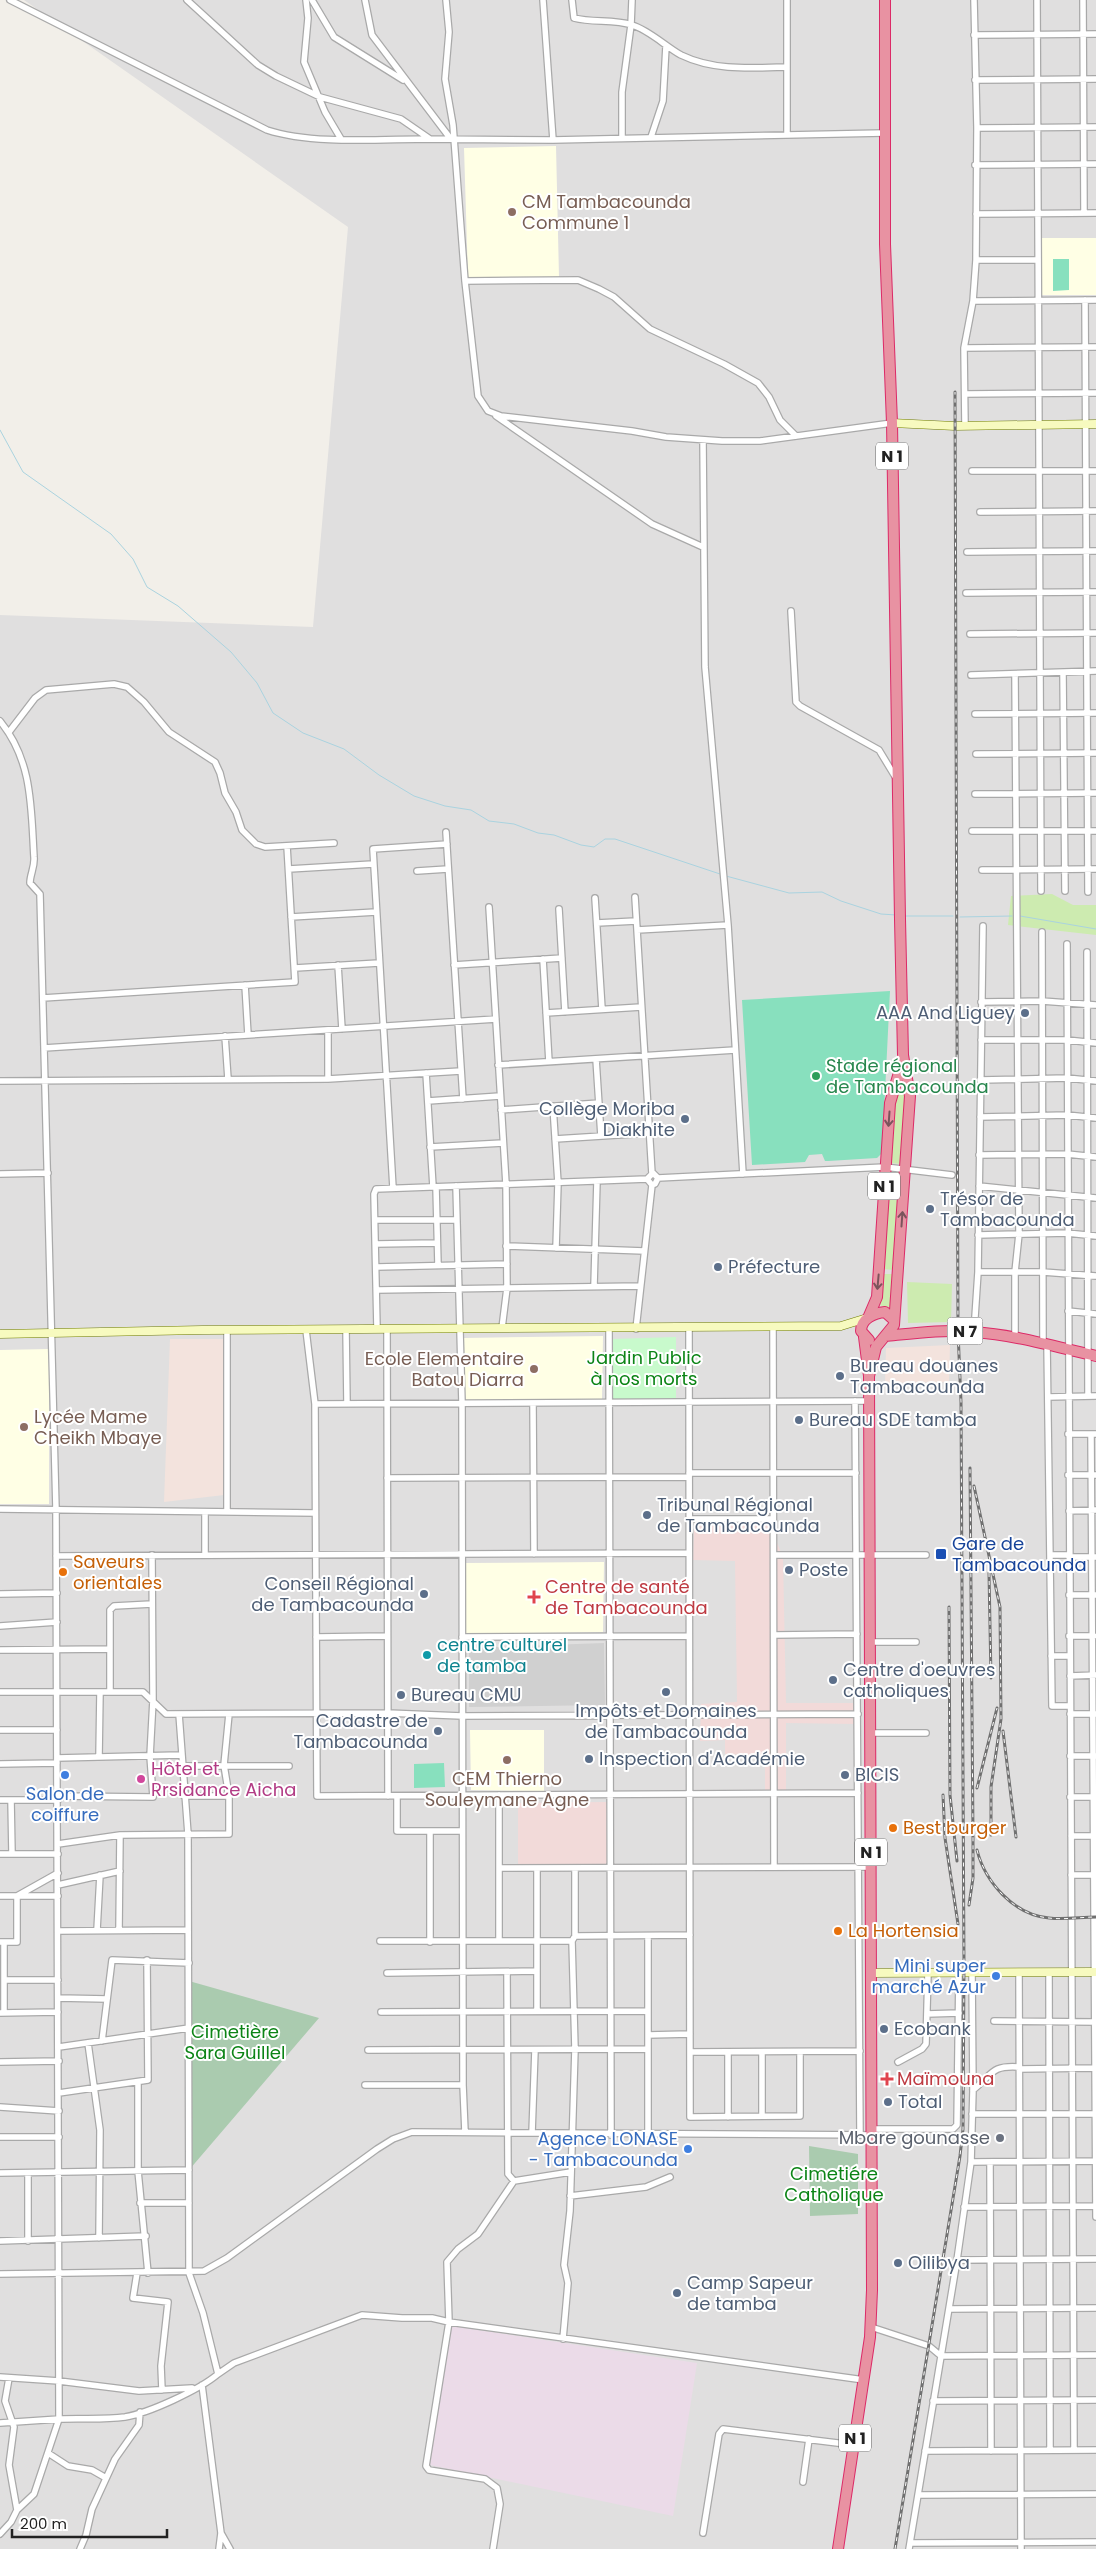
<svg xmlns="http://www.w3.org/2000/svg" width="1096" height="2549" font-family="Poppins,sans-serif">
	<rect width="100%" height="100%" fill="#f2efe9"/>
	<!-- residential -->
	<path fill="#e0dfdf" d="M24 0H1096V2549H0V615L313 627 348 227Z"/>
	<!-- commercial -->
	<path fill="#f2dad9" d="M770 1524 783 1558 786 1703H855V1724L786 1723V1792H765V1756L725 1754V1740L700 1741 701 1704 737 1702 735 1561 693 1560 694 1526Z
		M607 1802V1864L518 1865V1803Z"/>
	<!-- industrial -->
	<path fill="#ebdbe8" d="M451 2326 697 2363 673 2516 430 2465Z"/>
	<!-- education -->
	<path fill="#ffffe5" d="M556 146 559 277 468 278 464 148Z
		M1042 238H1096V295H1042Z
		M603 1336 602 1399 465 1401 464 1338Z
		M49 1349V1504H0V1350Z
		M604 1562 603 1632 464 1634V1563Z
		M470 1730H544V1791L471 1790Z"/>
	<!-- religious -->
	<path fill="#d0d0d0" d="M604 1643 605 1705 469 1707V1648Z"/>
	<!-- military -->
	<path fill="#f3e3dd" d="M170 1339H224V1495L164 1502Z
		M950 1345 949 1382 885 1383 886 1348Z"/>
	<!-- grass -->
	<path fill="#cdebb0" d="M1052 894 1073 905H1096V935L1008 925 1011 896Z
		M898 1091 906 1094 901 1164 891 1163 889 1160 892 1099Z
		M888 1168 902 1171 895 1270 882 1269Z
		M882 1274H895L892 1307H883L880 1305Z
		M907 1282 952 1284 951 1322 908 1323Z"/>
	<!-- cemetery -->
	<path fill="#aacbaf" d="M189 1981 319 2018 189 2170Z
		M809 2146 858 2154V2214L810 2216Z"/>
	<!-- park -->
	<path fill="#c8facc" d="M676 1337V1399L613 1400 612 1339Z"/>
	<!-- pitch -->
	<path fill="#88e0be" d="M1053 259H1069V290L1053 291Z
		M890 991 882 1153 877 1158 828 1161H825L822 1154 809 1155 805 1162 752 1165 742 1000Z
		M444 1763 445 1787 414 1788V1764Z"/>
	<g fill="none" stroke-linecap="round" stroke-linejoin="round">
		<!-- stream -->
		<path stroke="#aad3df" stroke-width="1" d="M0 430 23 472 111 534 133 559 147 587 178 606 231 652 257 683 273 713 303 733 344 749 379 775 414 796 445 806 471 810 489 821 514 824 538 833 554 835 581 845 594 847 605 839H615L720 874
			M726 876 789 893 822 892 841 901 881 914 896 915
			M905 916H953
			M1020 916 1096 929
			M960 917 1012 916"/>
		<!-- street casing -->
		<g stroke="#a9a9a9" stroke-width="8">
			<path id="street" d="M10 0 267 130C313 145 381 139 430 139
				M187 0 258 65 276 76 320 97 401 119 430 139 553 140 884 133
				M306 0 308 18 304 62 325 112 341 139
				M312 0 334 37 403 80
				M365 0 372 35 450 138
				M446 0 449 32 445 79 453 125 465 281 478 396 488 411 501 416 632 431 666 437 722 441H760L892 423
				M543 0 553 140
				M572 0 574 18C593 23 613 19 632 25 649 30 665 46 681 55 714 71 751 68 787 67
				M787 0V133
				M1037 0 1041 891
				M1083 0 1084 213
				M974 35 1096 34
				M975 80 1096 79
				M977 128 1096 127
				M651 137 663 101 666 46
				M622 138V92L631 25 632 0
				M975 165 1096 164
				M976 214 1096 213
				M976 260H1038
				M465 281 578 280 599 289 614 297 650 329 724 364 758 383 769 397 780 420 796 436
				M1085 300 1088 892
				M973 301 1096 300
				M964 348 1096 347
				M965 394 1096 393
				M496 416 652 524 703 547
				M965 426 964 348 973 301 976 260 977 128 974 0
				M703 440 705 667 728 925 743 1174
				M972 471H1096
				M980 512 1096 511
				M967 552 1096 551
				M966 593 1096 592
				M791 611 796 702 800 706 879 750 896 778
				M970 634 1096 633
				M1063 673 1065 891
				M971 675 1096 671
				M1015 675 1019 1234 1015 1272V1337
				M975 714 1096 713
				M0 721C33 761 31 809 34 857 35 867 30 874 30 883L40 894 56 1509 59 2419C81 2418 103 2420 125 2417 149 2413 199 2390 218 2374L203 2313 189 2273 188 1834 179 1714
				M9 732 35 698 46 690 114 684 127 687 144 702 169 732 215 762 220 773 225 793 236 812 242 830 256 844 265 847 334 843
				M976 754 1096 753
				M975 794 1096 793
				M972 831H1096
				M446 832 463 1099
				M289 869 373 864
				M982 870 1096 869
				M417 871 448 869
				M635 897 652 1174
				M595 898 602 1009
				M489 907 506 1184 507 1288 502 1328
				M559 909 565 1012
				M291 917 376 912
				M597 923 636 921
				M637 930 728 925
				M1042 932 1043 1343
				M1067 944 1074 2450
				M1087 952 1088 1396
				M543 959 549 1062
				M338 965 342 1029
				M454 965 562 958
				M295 968 379 963
				M245 985 248 1035
				M43 998 295 982 287 846
				M981 1002 1042 1001 1096 1005
				M546 1013 641 1007
				M328 1030V1079
				M225 1036 228 1079
				M981 1040H1067L1096 1043
				M44 1048 496 1019
				M596 1059 601 1136
				M498 1065 735 1050
				M426 1073 433 1187
				M980 1080 1067 1078 1096 1081
				M0 1081 328 1079 461 1071
				M428 1101 500 1096
				M553 1106 558 1183 556 1248
				M501 1110 599 1103
				M980 1117 1067 1115 1096 1118
				M555 1139 649 1133
				M430 1147 503 1143
				M979 1155 1067 1154 1096 1157
				M0 1174 48 1173
				M658 1178 885 1167 952 1175
				M456 1186 462 1403 463 2085 465 2132
				M979 1186 1096 1198
				M436 1187 438 1265
				M393 1188 373 849 447 844
				M375 1220H456
				M978 1235 1067 1233 1096 1236
				M376 1244 437 1243
				M506 1246 644 1251
				M377 1267 507 1264
				M978 1272H1043L1096 1276
				M594 1286 597 1181
				M377 1290 640 1286
				M1068 1311 1096 1314
				M773 1327 774 1867
				M377 1328 374 1194 376 1189 647 1179
				M346 1329 347 1404
				M387 1329 388 1796
				M609 1329 611 2135
				M636 1329 652 1185 647 1179 653 1173 658 1178 655 1184 652 1185
				M689 1329 690 2117 800 2116V2052
				M227 1330V1512
				M306 1330 315 1404 317 1796 858 1793
				M974 1332 978 1272 983 926
				M1047 1344 1052 1706H1070
				M1048 1397 1096 1396
				M855 1401 860 2135
				M533 1403 534 1554
				M315 1404 869 1401
				M1068 1434H1096
				M1091 1434 1096 2217
				M689 1473H856
				M1068 1475H1096
				M387 1478 689 1477
				M0 1509 315 1513
				M1069 1511 1096 1510
				M689 1519H773
				M205 1555V1512
				M774 1555H926
				M1050 1555H1069
				M56 1556 689 1553
				M1069 1557H1096
				M0 1594 57 1593
				M1069 1595H1096
				M0 1626 57 1622
				M774 1635 857 1634
				M1069 1636H1094
				M316 1637 387 1636
				M462 1637 689 1636
				M870 1642H916
				M0 1650 110 1649
				M1051 1656H1069
				M1070 1676 1096 1675
				M0 1692H143L166 1714 387 1713 462 1716 858 1714
				M110 1692V1610L114 1606 152 1604
				M1070 1714H1096
				M0 1730H57
				M870 1733H926
				M1070 1756H1096
				M99 1757 100 1692
				M57 1758 180 1755
				M0 1764 57 1763
				M181 1766H289
				M499 1795V1941
				M57 1796 153 1797 150 1756 153 1700 152 1555
				M184 1796H229
				M397 1796V1831H462
				M1070 1797H1096
				M0 1800H58
				M11 1800 12 1854
				M430 1831V1942
				M1071 1836H1096
				M58 1844 120 1835 229 1834V1796L224 1765 229 1714
				M0 1854H58
				M499 1868 871 1867
				M537 1868V2011
				M1071 1875H1096
				M58 1885 120 1871
				M0 1896H58
				M97 1930 100 1875
				M119 1930 120 1835
				M58 1931 188 1930
				M575 1936 690 1935
				M648 1936V2134
				M380 1941H572
				M0 1942H17V1896L58 1873
				M4 1942V2013
				M507 1972 508 2174 514 2181
				M1019 1972 1021 2549
				M1049 1972 1050 2450
				M387 1973 537 1971
				M4 1980H58
				M58 1998 107 1999
				M381 2012 648 2011
				M0 2013 58 2012
				M927 2014 959 2013
				M994 2021 1096 2022
				M648 2035 690 2034
				M102 2041 112 1960 189 1963
				M88 2043 100 2130 99 2238
				M59 2047 189 2028
				M368 2050 648 2049
				M690 2052 860 2051
				M728 2052V2117
				M762 2052V2116
				M0 2062 59 2061
				M898 2062 922 2049 926 2044 928 1973
				M1019 2069 1096 2068
				M138 2083V2171L148 2273
				M365 2085H463
				M973 2090C993 2074 991 2065 1019 2067
				M59 2093 148 2080 147 1960
				M0 2107 59 2111
				M972 2114H1096
				M872 2129H953L957 2125 959 1972
				M532 2133 535 2050
				M0 2137H59
				M971 2162 1096 2161
				M990 2162 991 2451
				M0 2173 189 2170
				M28 2173V2241
				M570 2196 646 2187 670 2177
				M140 2203H189
				M964 2207 1096 2206
				M0 2241 146 2236
				M957 2260 1096 2259
				M137 2273 133 2298 168 2302 161 2366 162 2390
				M0 2274 204 2271 227 2258 377 2149 393 2139 412 2132 872 2135
				M949 2309 1096 2308
				M871 2327 929 2346 941 2356 1096 2355
				M563 2339 568 2283 564 2265 570 2211 575 2049 572 1941 575 1936V1868
				M218 2374 234 2363 362 2315 402 2318H432L449 2322 447 2262 458 2249 478 2234 514 2181 571 2172
				M0 2377 59 2381 139 2391 192 2388
				M202 2385 221 2533 219 2549
				M933 2401 1096 2400
				M0 2423 59 2419 34 2494 17 2510
				M925 2451 1096 2450
				M48 2453 68 2466 92 2470 106 2478
				M803 2482 809 2439
				M918 2495 1096 2494
				M221 2533 230 2549
				M703 2533 719 2434 723 2429 854 2445
				M0 2534 11 2522 17 2510 9 2465 14 2427 5 2401 9 2378
				M910 2543 1096 2542
				M80 2549 86 2535 92 2509 115 2459 139 2425 140 2412
				M493 2549 500 2504 497 2488 485 2479 429 2470 426 2466 449 2322 864 2380
				M909 2549 957 2260 971 2162 973 2090 972 1972"/>
		</g>
		<!-- secondary casing -->
		<g stroke="#707d05" stroke-width="9">
			<path id="secondary" d="M892 423 955 426 1096 424
				M0 1334 202 1330 841 1326 867 1318
				M871 1973 1096 1972"/>
		</g>
		<!-- highway casing -->
		<g stroke="#dc2a67" stroke-width="12">
			<path id="highway" d="M868 1318 877 1297 890 1103 903 1059
				M885 1336C915 1333 944 1329 974 1332 1016 1335 1056 1347 1096 1356
				M869 1340 861 1331C861 1319 874 1313 885 1312L894 1320
				M869 1376 876 1347 894 1325 910 1096 903 1055 900 919 892 423 885 244V0
				M838 2549 870 2337 872 2290 869 1376 864 1337"/>
		</g>
		<!-- street -->
		<use href="#street" stroke="#fff" stroke-width="5.5"/>
		<!-- secondary -->
		<use href="#secondary" stroke="#f7fabf" stroke-width="8"/>
		<!-- highway -->
		<use href="#highway" stroke="#e892a2" stroke-width="10"/>
		<!-- rail casing -->
		<g stroke="#707070" stroke-width="3">
			<path id="rail" d="M974 1486 1000 1607 1001 1719 991 1787V1835
				M989 1573 991 1678
				M949 1607 950 1795 957 1861
				M1003 1731 1016 1837
				M977 1788 997 1708
				M943 1795 945 1838 958 1924
				M977 1850C985 1882 1014 1915 1049 1918 1064 1920 1081 1917 1096 1917
				M969 1905 973 1878V1836L970 1468
				M895 2549 960 2156 963 2129 964 1964 961 1402 958 1331 955 392"/>
		</g>
		<!-- rail -->
		<use href="#rail" stroke="#fff" stroke-width="1" stroke-dasharray="4" stroke-linecap="butt"/>
	</g>
	<!-- one-way arrows -->
	<defs><path id="oneway-shaft" d="M-6 0H5M1.5-3L5.5 0L1.5 3" fill="none" stroke-width="1.6" stroke-linecap="round" stroke-linejoin="round" transform="scale(1.25)"/></defs>
	<g stroke="#7b545c">
		<use href="#oneway-shaft" transform="translate(889 1119) rotate(94)"/>
		<use href="#oneway-shaft" transform="translate(902 1219) rotate(-86)"/>
		<use href="#oneway-shaft" transform="translate(878 1282) rotate(95)"/>
	</g>
	<!-- markers -->
	<g fill="#8d6e63" stroke="#fff" stroke-width="2">
		<circle cx="512" cy="212" r="5"/>
		<circle cx="534" cy="1369" r="5"/>
		<circle cx="24" cy="1427" r="5"/>
		<circle cx="507" cy="1760" r="5"/>
	</g>
	<g fill="#5c6f8a" stroke="#fff" stroke-width="2">
		<circle cx="1025" cy="1013" r="5"/>
		<circle cx="685" cy="1119" r="5"/>
		<circle cx="930" cy="1209" r="5"/>
		<circle cx="718" cy="1267" r="5"/>
		<circle cx="840" cy="1376" r="5"/>
		<circle cx="799" cy="1420" r="5"/>
		<circle cx="647" cy="1515" r="5"/>
		<circle cx="789" cy="1570" r="5"/>
		<circle cx="424" cy="1594" r="5"/>
		<circle cx="833" cy="1680" r="5"/>
		<circle cx="666" cy="1692" r="5"/>
		<circle cx="401" cy="1695" r="5"/>
		<circle cx="438" cy="1731" r="5"/>
		<circle cx="589" cy="1759" r="5"/>
		<circle cx="845" cy="1775" r="5"/>
		<circle cx="884" cy="2029" r="5"/>
		<circle cx="888" cy="2102" r="5"/>
		<circle cx="898" cy="2263" r="5"/>
		<circle cx="677" cy="2293" r="5"/>
	</g>
	<circle fill="#2e9e5b" stroke="#fff" stroke-width="2" cx="816" cy="1076" r="5"/>
	<rect fill="#1a4fb4" stroke="#fff" stroke-width="2" x="935" y="1548" width="12" height="12" rx="2.5"/>
	<g fill="#e8710a" stroke="#fff" stroke-width="2">
		<circle cx="63" cy="1572" r="5"/>
		<circle cx="893" cy="1828" r="5"/>
		<circle cx="838" cy="1931" r="5"/>
	</g>
	<g fill="#e0444e" stroke="#fff" stroke-width="2">
		<path d="M531.5 1589.5h5v5h5v5h-5v5h-5v-5h-5v-5h5z"/>
		<path d="M884.5 2071.5h5v5h5v5h-5v5h-5v-5h-5v-5h5z"/>
	</g>
	<circle fill="#0f9aa8" stroke="#fff" stroke-width="2" cx="427" cy="1655" r="5"/>
	<g fill="#3f7fe0" stroke="#fff" stroke-width="2">
		<circle cx="65" cy="1775" r="5"/>
		<circle cx="996" cy="1976" r="5"/>
		<circle cx="688" cy="2149" r="5"/>
	</g>
	<circle fill="#d1479c" stroke="#fff" stroke-width="2" cx="141" cy="1779" r="5"/>
	<circle fill="#6b7280" stroke="#fff" stroke-width="2" cx="1000" cy="2138" r="5"/>
	<g text-anchor="middle" stroke-width="4" stroke-linejoin="round" paint-order="stroke">
		<!-- shield labels -->
		<g fill="#fff" stroke="#646464" stroke-width="1">
			<rect x="876" y="442.5" width="32" height="27" rx="4"/>
			<rect x="868" y="1172.5" width="32" height="27" rx="4"/>
			<rect x="947.5" y="1317.5" width="35" height="27" rx="4"/>
			<rect x="855" y="1838.5" width="32" height="27" rx="4"/>
			<rect x="839" y="2424.5" width="32" height="27" rx="4"/>
		</g>
		<g font-size="16" font-weight="bold" fill="#222">
			<text x="892" y="462">N 1</text>
			<text x="884" y="1192">N 1</text>
			<text x="965" y="1337">N 7</text>
			<text x="871" y="1858">N 1</text>
			<text x="855" y="2444">N 1</text>
		</g>
		<!-- education labels -->
		<g font-size="18" fill="#785e54" stroke="#fff" text-anchor="start">
			<text x="522" y="208">CM Tambacounda<tspan x="522" dy="21">Commune 1</tspan></text>
			<text x="524" y="1365" text-anchor="end">Ecole Elementaire<tspan x="524" dy="21">Batou Diarra</tspan></text>
			<text x="34" y="1423">Lycée Mame<tspan x="34" dy="21">Cheikh Mbaye</tspan></text>
			<text x="507" y="1785" text-anchor="middle">CEM Thierno<tspan x="507" dy="21">Souleymane Agne</tspan></text>
		</g>
		<!-- service labels -->
		<g font-size="18" fill="#4e5e75" stroke="#fff" text-anchor="start">
			<text x="1015" y="1019" text-anchor="end">AAA And Liguey</text>
			<text x="675" y="1115" text-anchor="end">Collège Moriba<tspan x="675" dy="21">Diakhite</tspan></text>
			<text x="940" y="1205">Trésor de<tspan x="940" dy="21">Tambacounda</tspan></text>
			<text x="728" y="1273">Préfecture</text>
			<text x="850" y="1372">Bureau douanes<tspan x="850" dy="21">Tambacounda</tspan></text>
			<text x="809" y="1426">Bureau SDE tamba</text>
			<text x="657" y="1511">Tribunal Régional<tspan x="657" dy="21">de Tambacounda</tspan></text>
			<text x="799" y="1576">Poste</text>
			<text x="414" y="1590" text-anchor="end">Conseil Régional<tspan x="414" dy="21">de Tambacounda</tspan></text>
			<text x="843" y="1676">Centre d'oeuvres<tspan x="843" dy="21">catholiques</tspan></text>
			<text x="411" y="1701">Bureau CMU</text>
			<text x="666" y="1717" text-anchor="middle">Impôts et Domaines<tspan x="666" dy="21">de Tambacounda</tspan></text>
			<text x="428" y="1727" text-anchor="end">Cadastre de<tspan x="428" dy="21">Tambacounda</tspan></text>
			<text x="599" y="1765">Inspection d'Académie</text>
			<text x="855" y="1781">BICIS</text>
			<text x="894" y="2035">Ecobank</text>
			<text x="898" y="2108">Total</text>
			<text x="908" y="2269">Oilibya</text>
			<text x="687" y="2289">Camp Sapeur<tspan x="687" dy="21">de tamba</tspan></text>
		</g>
		<!-- leisure labels -->
		<g font-size="18" fill="#27864d" stroke="#fff" text-anchor="start">
			<text x="826" y="1072">Stade régional<tspan x="826" dy="21">de Tambacounda</tspan></text>
		</g>
		<!-- park labels -->
		<g font-size="18" fill="#0c8416" stroke="#fff">
			<text x="644" y="1364">Jardin Public<tspan x="644" dy="21">à nos morts</tspan></text>
			<text x="235" y="2038">Cimetière<tspan x="235" dy="21">Sara Guillel</tspan></text>
			<text x="834" y="2180">Cimetiére<tspan x="834" dy="21">Catholique</tspan></text>
		</g>
		<!-- transit labels -->
		<g font-size="18" fill="#164399" stroke="#fff" text-anchor="start">
			<text x="952" y="1550">Gare de<tspan x="952" dy="21">Tambacounda</tspan></text>
		</g>
		<!-- food labels -->
		<g font-size="18" fill="#c56008" stroke="#fff" text-anchor="start">
			<text x="73" y="1568">Saveurs<tspan x="73" dy="21">orientales</tspan></text>
			<text x="903" y="1834">Best burger</text>
			<text x="848" y="1937">La Hortensia</text>
		</g>
		<!-- health labels -->
		<g font-size="18" fill="#be3a42" stroke="#fff" text-anchor="start">
			<text x="545" y="1593">Centre de santé<tspan x="545" dy="21">de Tambacounda</tspan></text>
			<text x="897" y="2085">Maïmouna</text>
		</g>
		<!-- culture labels -->
		<g font-size="18" fill="#0d838f" stroke="#fff" text-anchor="start">
			<text x="437" y="1651">centre culturel<tspan x="437" dy="21">de tamba</tspan></text>
		</g>
		<!-- hotel labels -->
		<g font-size="18" fill="#b23c85" stroke="#fff" text-anchor="start">
			<text x="151" y="1775">Hôtel et<tspan x="151" dy="21">Rrsidance Aicha</tspan></text>
		</g>
		<!-- shop labels -->
		<g font-size="18" fill="#366cbe" stroke="#fff" text-anchor="end">
			<text x="65" y="1800" text-anchor="middle">Salon de<tspan x="65" dy="21">coiffure</tspan></text>
			<text x="986" y="1972">Mini super<tspan x="986" dy="21">marché Azur</tspan></text>
			<text x="678" y="2145">Agence LONASE<tspan x="678" dy="21">- Tambacounda</tspan></text>
		</g>
		<!-- worship labels -->
		<g font-size="18" fill="#5b616d" stroke="#fff" text-anchor="end">
			<text x="990" y="2144">Mbare gounasse</text>
		</g>
	</g>
	<!-- scale -->
	<path d="M12 2529v8h155v-8" fill="none" stroke="#222222" stroke-width="2.5"/>
	<text x="20" y="2529" font-size="15" fill="#222222" stroke="#ffffff" stroke-width="4" paint-order="stroke">200 m</text>
</svg>
